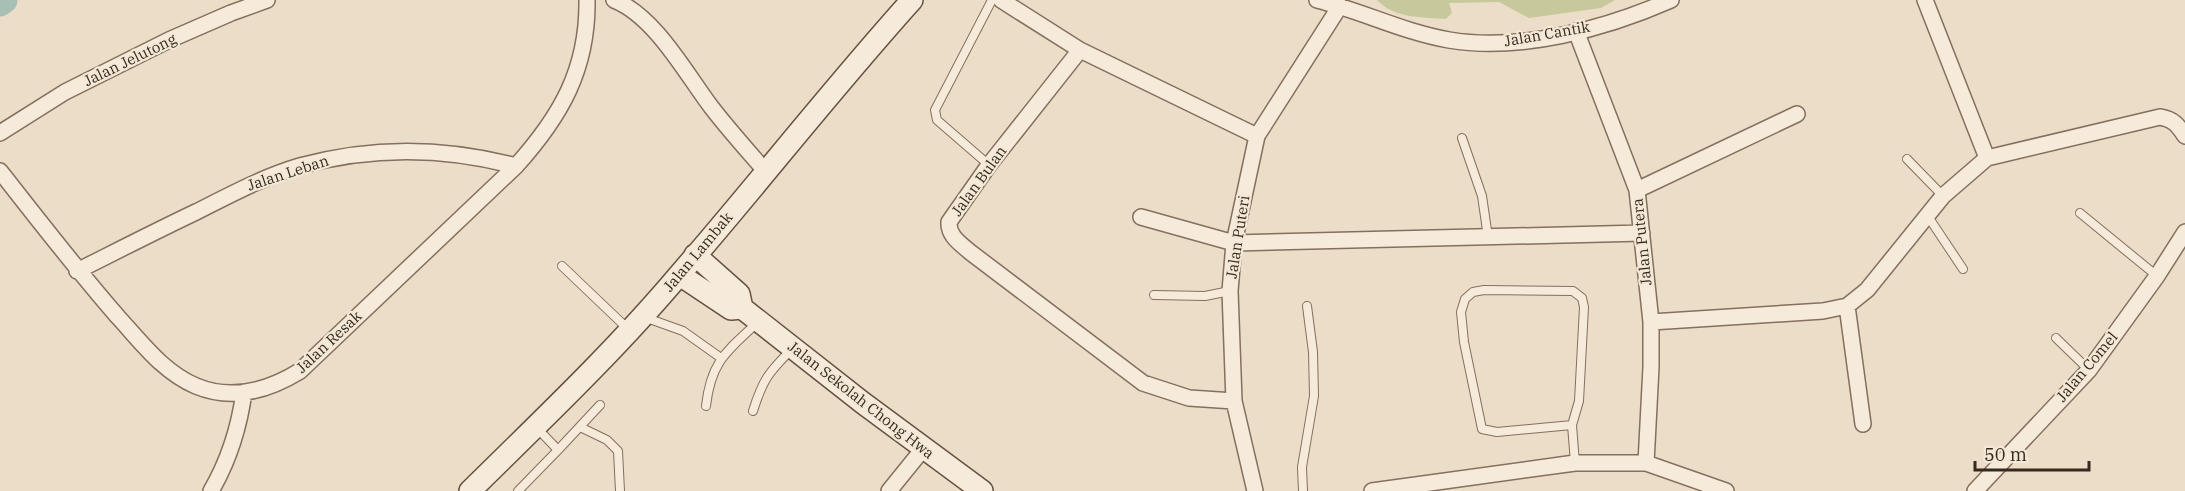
<svg xmlns="http://www.w3.org/2000/svg" width="2185" height="491" font-family="'IBM Plex Serif',serif">
	<rect width="100%" height="100%" fill="#ebddc7"/>
	<!-- green -->
	<path fill="#c7c89c" d="M1377 0H1615L1601 8 1529 18 1499 2 1449 3 1452 13 1446 19C1422 17 1395 19 1377 0Z"/>
	<g fill="none" stroke-linecap="round" stroke-linejoin="round">
		<!-- river -->
		<path stroke="#a8bfb6" stroke-width="27" d="M0 3 4 0"/>
		<!-- lane casing -->
		<g stroke="#856f5e" stroke-width="10">
			<path id="lane" d="M1462 138 1482 196 1488 237
				M1907 159 1943 196
				M989 165 937 120 935 110 992 0
				M2080 213 2157 276
				M1927 215 1963 269
				M562 266 628 329
				M1154 295 1205 296 1230 291
				M644 317 683 331 721 358
				M2056 338 2089 370
				M706 406C711 361 727 351 758 322
				M753 411C763 379 769 372 792 349
				M1572 425 1497 432 1482 429 1464 342 1461 312 1465 299 1473 292 1484 290 1573 291 1582 298 1584 307 1579 401 1572 425 1575 463
				M580 427 607 440 618 451 620 491
				M558 450 600 405
				M518 491 558 450 536 427
				M1303 491 1302 467 1314 396 1313 352 1307 306"/>
		</g>
		<!-- street casing -->
		<g stroke="#856f5e" stroke-width="18">
			<path id="street" d="M614 0C655 16 686 74 712 108 729 130 748 151 766 172
				M1001 0 1080 50
				M1317 0C1362 11 1403 32 1449 40 1520 52 1605 29 1671 0
				M1925 0 1987 158
				M1576 31 1637 190 1651 322V367L1646 463
				M0 133 65 92 169 40 231 13 267 0
				M0 171C39 221 77 270 118 317 142 343 163 372 196 386 232 401 269 390 300 371L516 166C561 116 588 69 587 0
				M1637 190 1797 114
				M1141 217 1234 243 1642 233
				M77 271C117 251 156 231 196 212 230 195 263 177 300 166 372 146 444 147 516 166
				M1847 306 1863 424
				M1651 322 1823 311 1847 306 1867 290 1943 196 1987 158 2160 117C2173 119 2178 125 2185 136
				M1234 401 1189 398 1143 383 970 252C961 244 948 236 949 222L989 165 1080 50 1257 136
				M211 491C229 460 239 429 244 392
				M889 491 923 449
				M1255 491 1234 401 1230 291 1234 243 1257 136 1340 6
				M1372 491 1575 463H1646L1726 491
				M1975 491 2089 370 2157 276 2185 232"/>
		</g>
		<!-- secondary casing -->
		<g stroke="#675141" stroke-width="24">
			<path id="secondary" d="M695 255 739 294 742 308 863 403 982 491
				M680 275 731 309 742 308
				M470 491C541 421 614 352 679 275 758 184 831 90 912 0"/>
		</g>
		<!-- lane -->
		<use href="#lane" stroke="#f6ebda" stroke-width="8"/>
		<!-- street -->
		<use href="#street" stroke="#f6ebda" stroke-width="15"/>
		<!-- secondary -->
		<use href="#secondary" stroke="#f6ebda" stroke-width="21"/>
	</g>
	<g text-anchor="middle" stroke-width="4.5" stroke-linejoin="round" paint-order="stroke">
		<!-- street labels -->
		<g font-size="15" fill="#372920" stroke="#f3e8d6">
			<text transform="translate(1547 34) rotate(-10)" y="5">Jalan Cantik</text>
			<text transform="translate(130 60) rotate(-26)" y="5">Jalan Jelutong</text>
			<text transform="translate(288 173) rotate(-18)" y="5">Jalan Leban</text>
			<text transform="translate(979 181) rotate(-54)" y="5">Jalan Bulan</text>
			<text transform="translate(1238 237) rotate(-81)" y="5">Jalan Puteri</text>
			<text transform="translate(1642 242) rotate(-96)" y="5">Jalan Putera</text>
			<text transform="translate(698 252) rotate(-50)" y="5">Jalan Lambak</text>
			<text transform="translate(329 342) rotate(-43)" y="5">Jalan Resak</text>
			<text transform="translate(2087 367) rotate(-50)" y="5">Jalan Comel</text>
			<text transform="translate(861 400) rotate(38)" y="5">Jalan Sekolah Chong Hwa</text>
		</g>
	</g>
	<!-- scale -->
	<path d="M1975 461v9h114v-9" fill="none" stroke="#372920" stroke-width="3"/>
	<text x="1984" y="461" font-size="18" fill="#372920" stroke="#f3e8d6" stroke-width="4.5" paint-order="stroke">50 m</text>
</svg>
